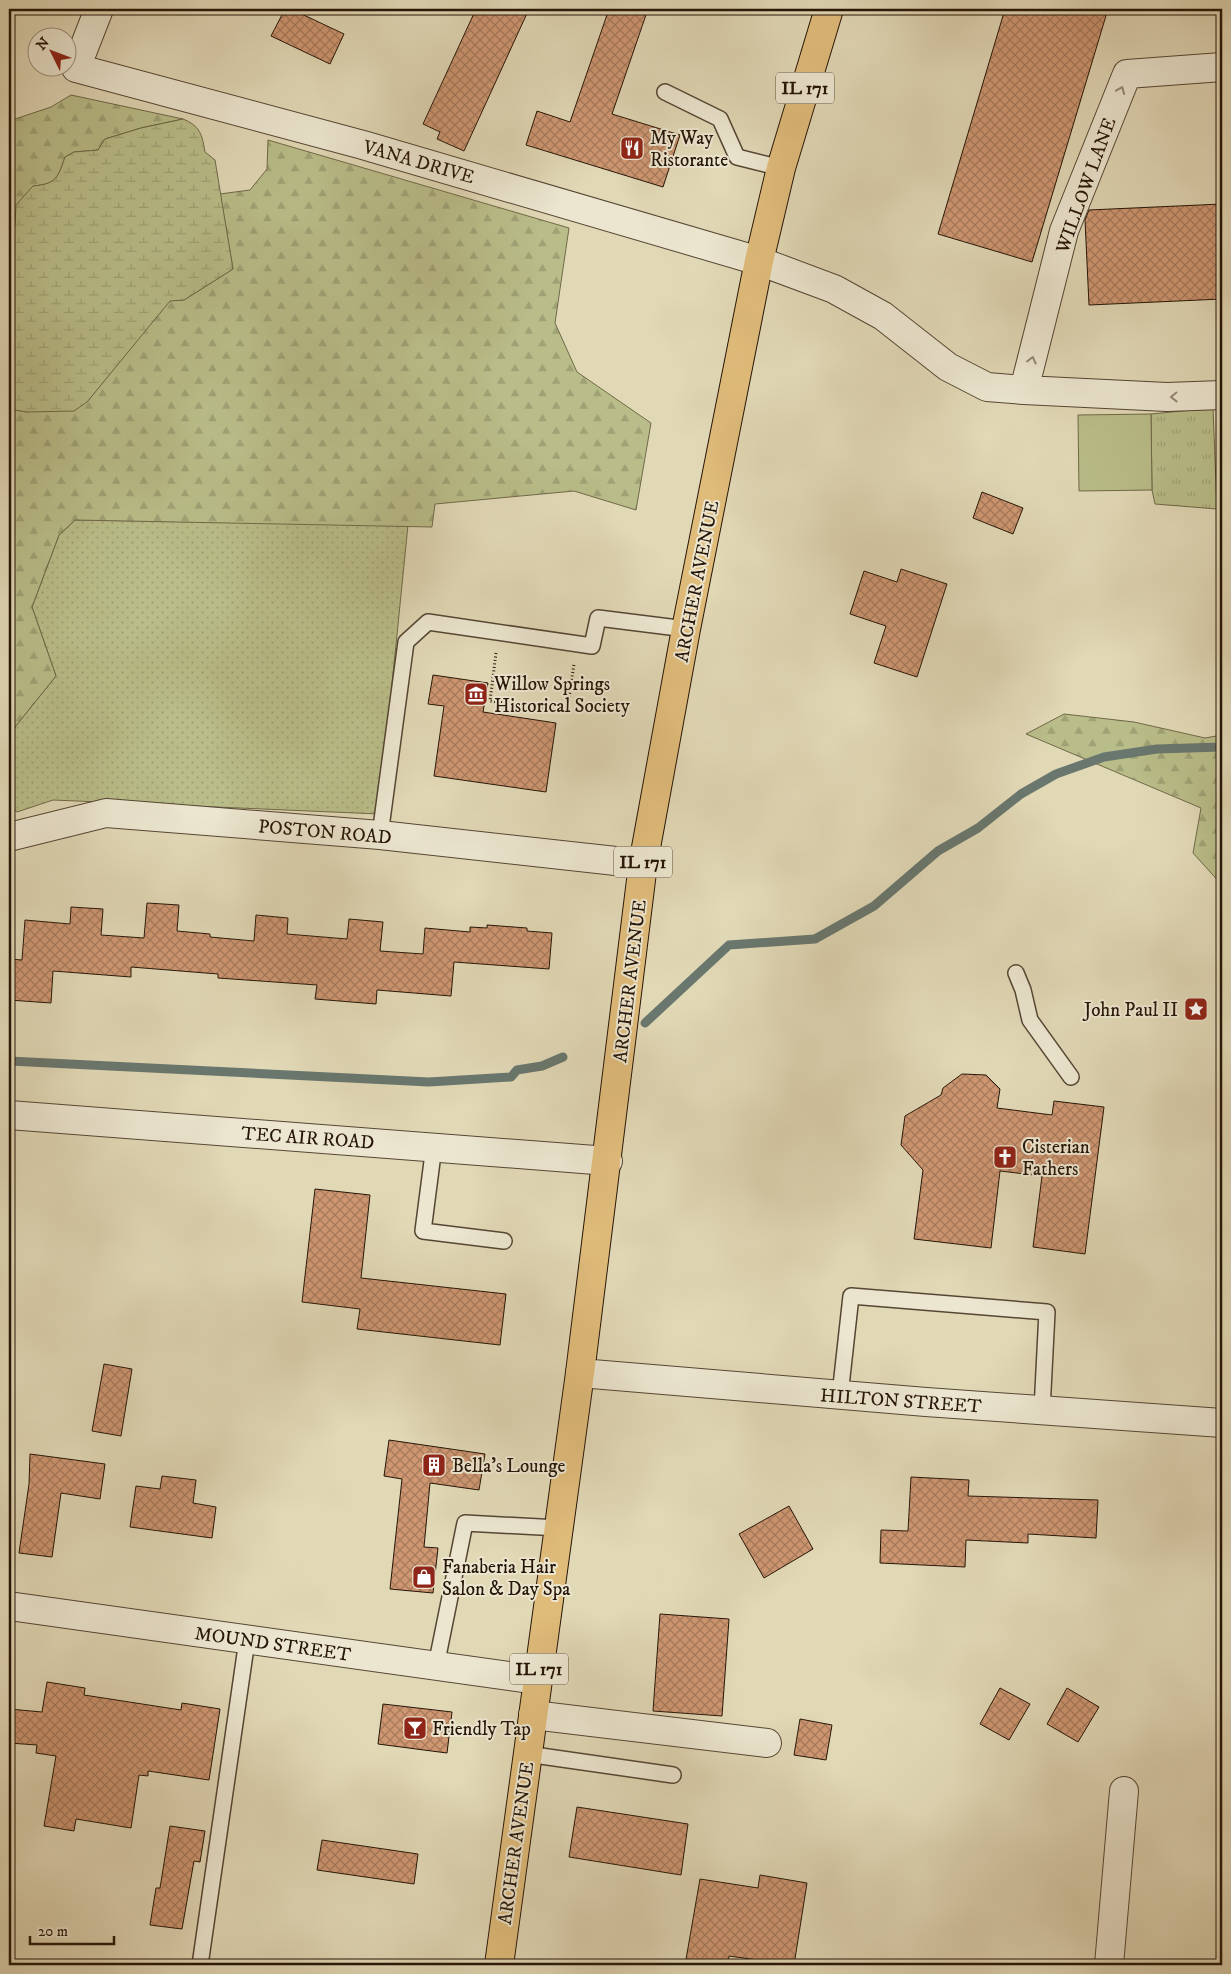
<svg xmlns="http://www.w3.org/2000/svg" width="1231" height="1974" font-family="'IM FELL DW Pica',serif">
	<defs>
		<pattern id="grass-dots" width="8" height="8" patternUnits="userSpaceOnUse" patternTransform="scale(1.25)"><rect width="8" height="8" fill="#b9bd89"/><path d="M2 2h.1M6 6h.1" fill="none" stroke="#9fa275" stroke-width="1.8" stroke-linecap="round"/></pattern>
		<pattern id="forest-firs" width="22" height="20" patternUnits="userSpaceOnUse" patternTransform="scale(1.25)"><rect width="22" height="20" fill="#b9bd89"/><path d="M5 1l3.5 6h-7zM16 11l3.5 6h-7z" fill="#9fa275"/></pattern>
		<pattern id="wetland-marsh" width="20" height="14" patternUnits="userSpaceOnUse" patternTransform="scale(1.25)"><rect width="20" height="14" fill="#b9bd89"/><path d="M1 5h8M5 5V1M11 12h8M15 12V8" fill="none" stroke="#9fa275"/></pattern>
		<pattern id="park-tufts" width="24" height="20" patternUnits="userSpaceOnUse" patternTransform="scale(1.25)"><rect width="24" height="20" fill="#b9bd89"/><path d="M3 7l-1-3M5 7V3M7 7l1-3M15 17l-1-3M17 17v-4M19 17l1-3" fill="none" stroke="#9fa275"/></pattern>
		<pattern id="building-cross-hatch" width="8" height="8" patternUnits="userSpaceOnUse" patternTransform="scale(1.25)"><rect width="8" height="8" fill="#ce9772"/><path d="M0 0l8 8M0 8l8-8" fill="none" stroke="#a77a5c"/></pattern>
	</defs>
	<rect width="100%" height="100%" fill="#e1d8b6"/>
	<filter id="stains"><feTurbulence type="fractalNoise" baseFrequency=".004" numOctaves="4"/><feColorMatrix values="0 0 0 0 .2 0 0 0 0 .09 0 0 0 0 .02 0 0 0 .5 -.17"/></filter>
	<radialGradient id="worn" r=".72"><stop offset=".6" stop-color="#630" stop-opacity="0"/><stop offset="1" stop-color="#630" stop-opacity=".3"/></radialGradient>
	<!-- grass -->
	<path fill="url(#grass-dots)" stroke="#706948" d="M75 520 408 525 379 814 53 800 17 812 9 805V743L15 727 56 676 32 607 59 535Z"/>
	<!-- forest -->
	<path fill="url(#forest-firs)" stroke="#706948" d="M71 95 183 119 141 128 105 139 98 150 74 152 65 157C58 177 57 184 33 186L15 225 9 226V121L51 107Z
		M268 140 569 228 555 323 577 372 651 423 636 510 574 491 435 504 432 527 75 520 59 535 32 607 56 676 15 727 9 743V409L27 412 87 402 170 300H184L233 269 220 194 250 190 267 169Z
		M1064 714 1134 722 1205 738 1222 735V885L1193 853 1201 808 1026 734Z"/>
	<!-- wetland -->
	<path fill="url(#wetland-marsh)" stroke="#706948" d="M183 119C200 126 202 134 205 152L215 160 233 269 184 300 170 301 87 402 74 411 27 412 9 409V226L15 225 16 205 33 186C57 184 58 177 65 157L74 152 98 150 105 139 141 128Z"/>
	<!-- park -->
	<path fill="url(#park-tufts)" stroke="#706948" d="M1213 408 1217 509 1155 504 1152 490 1151 414Z"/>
	<!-- pitch -->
	<path fill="#b9bd89" stroke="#706948" d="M1151 414 1152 490 1079 491 1078 415Z"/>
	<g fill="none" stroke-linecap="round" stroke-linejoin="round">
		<!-- stream -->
		<path stroke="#69776e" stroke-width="9" d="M645 1023 729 945 815 939 874 906 938 851 978 828 1021 794 1056 774 1104 757 1157 749 1222 747
			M9 1061 429 1082 511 1077 517 1070 542 1066 563 1057"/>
	</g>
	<!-- building -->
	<path fill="url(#building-cross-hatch)" stroke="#261507" d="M285 9H291L344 34 330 64 271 36Z
		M476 9H529L464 151 437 139 440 132 423 124Z
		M609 9H648L612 114 680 135 663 187 526 145 537 111 570 122Z
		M1005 9H1108L1032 262 938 234Z
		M1222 204V299L1089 305 1085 220 1089 210Z
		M982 492 1023 508 1013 534 973 518Z
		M901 569 947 584 917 677 874 663 886 626 850 614 864 571 897 582Z
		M433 675 488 683 483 712 556 723 546 792 434 776 444 706 428 704Z
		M147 903 179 905 177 931 210 934V937L254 941 256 915 288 918 287 934 347 939 349 919 383 922 380 951 423 954 425 928 470 932V927L487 928V925L527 928V931L552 933 549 969 454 962 451 996 377 990 376 1004 315 999 317 985 218 978V974L131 967V977L53 971 51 1003 9 1000V959L22 960 25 920 70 924 71 907 103 909 101 935 144 938Z
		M962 1074 986 1075 1000 1089 997 1108 1052 1115 1054 1101 1104 1107 1085 1254 1033 1247 1042 1176 1000 1171 991 1248 914 1239 923 1170 901 1145 905 1116 941 1095 943 1088Z
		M315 1189 370 1195 361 1278 506 1294 500 1345 357 1329 360 1309 302 1302Z
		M104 1364 132 1369 121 1436 92 1431Z
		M389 1440 485 1454 479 1490 430 1483 424 1547 438 1548 433 1593 390 1589 402 1479 384 1476Z
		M30 1454 105 1464 100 1499 61 1493 52 1557 19 1553 29 1484Z
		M162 1476 196 1480 193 1503 216 1507 212 1538 130 1527 136 1486 160 1489Z
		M911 1477 969 1480 968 1496 1098 1500 1096 1538 1028 1534V1543L966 1540 965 1567 880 1563 881 1530 908 1531Z
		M789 1506 813 1549 764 1578 739 1534Z
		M660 1614 729 1619 722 1716 653 1711Z
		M47 1682 85 1688 84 1695 181 1710 182 1703 220 1709 209 1780 148 1771V1776L139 1775 131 1828 76 1819 74 1831 44 1826 56 1756 36 1753 37 1745 9 1743V1709L42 1712Z
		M1000 1688 1030 1704 1009 1740 980 1724Z
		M1067 1688 1099 1707 1078 1742 1047 1724Z
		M383 1704 452 1712 447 1753 378 1744Z
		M800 1719 832 1725 826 1760 794 1755Z
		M577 1807 688 1824 681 1875 569 1857Z
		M170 1826 205 1831 200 1862 194 1861 182 1929 150 1925 156 1888H160Z
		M322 1840 418 1854 414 1884 317 1870Z
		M760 1875 807 1883 794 1965 729 1956 728 1965H685L700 1879 758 1888Z"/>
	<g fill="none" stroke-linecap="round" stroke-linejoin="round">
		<!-- service casing -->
		<g stroke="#554633" stroke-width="18">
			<path id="service" d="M665 92 720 119 737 157 781 168
				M380 835 406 642 428 622 592 646 598 618 686 629
				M1016 973 1023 990 1030 1020 1071 1077
				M434 1146 423 1231 504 1241
				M840 1395 851 1296 1047 1312 1042 1410
				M436 1666 465 1523 559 1528
				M527 1754 673 1775
				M200 1965 247 1640"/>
		</g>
		<!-- minor casing -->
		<g stroke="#554633" stroke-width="30">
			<path id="minor" d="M99 9 76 68 363 145 759 261 834 289 883 316 948 367 987 387 1024 390
				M1222 67 1127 74 1064 231 1024 390 1167 397 1222 395
				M9 837 106 813 380 835 643 864
				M9 1115 608 1161
				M580 1373 926 1402 1222 1423
				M9 1606 537 1680
				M533 1715 767 1743
				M1109 1965 1124 1791"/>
		</g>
		<!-- primary casing -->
		<g stroke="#261507" stroke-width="30">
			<path id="primary" d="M499 1965 580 1373 643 864 686 629 759 261 781 168 829 9"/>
		</g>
		<!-- path -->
		<path stroke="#261507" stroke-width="3" stroke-dasharray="1 2.5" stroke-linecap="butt" d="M496 653 490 701 567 711 574 664"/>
		<!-- service -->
		<use href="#service" stroke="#ece6d0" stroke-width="15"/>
		<!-- minor -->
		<use href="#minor" stroke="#ece6d0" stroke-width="28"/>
		<!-- primary -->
		<use href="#primary" stroke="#e0bc7b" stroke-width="28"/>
	</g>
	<!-- one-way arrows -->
	<defs><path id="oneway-chevron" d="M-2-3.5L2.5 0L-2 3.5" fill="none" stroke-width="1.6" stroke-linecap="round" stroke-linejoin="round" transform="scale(1.25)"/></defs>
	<g stroke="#938876">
		<use href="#oneway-chevron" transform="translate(1121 90) rotate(-68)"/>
		<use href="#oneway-chevron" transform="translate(1032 360) rotate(-76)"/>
		<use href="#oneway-chevron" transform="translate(1174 397) rotate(179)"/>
	</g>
	<!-- icons -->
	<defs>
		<g id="restaurant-square" transform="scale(1.25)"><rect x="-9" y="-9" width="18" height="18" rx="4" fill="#8f2418" stroke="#ece6d0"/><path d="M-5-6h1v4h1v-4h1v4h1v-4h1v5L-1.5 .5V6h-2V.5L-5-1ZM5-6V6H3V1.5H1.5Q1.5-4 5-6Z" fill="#fff"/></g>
		<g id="museum-square" transform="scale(1.25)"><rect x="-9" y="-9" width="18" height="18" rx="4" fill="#8f2418" stroke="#ece6d0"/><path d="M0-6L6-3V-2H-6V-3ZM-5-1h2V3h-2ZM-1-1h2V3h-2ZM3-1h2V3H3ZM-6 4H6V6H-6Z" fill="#fff"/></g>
		<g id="sight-square" transform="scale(1.25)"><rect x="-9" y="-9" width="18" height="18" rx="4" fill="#8f2418" stroke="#ece6d0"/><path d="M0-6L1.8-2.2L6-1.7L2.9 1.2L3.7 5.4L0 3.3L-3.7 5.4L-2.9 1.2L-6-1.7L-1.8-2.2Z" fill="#fff"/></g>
		<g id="church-square" transform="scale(1.25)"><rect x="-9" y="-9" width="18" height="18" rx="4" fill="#8f2418" stroke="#ece6d0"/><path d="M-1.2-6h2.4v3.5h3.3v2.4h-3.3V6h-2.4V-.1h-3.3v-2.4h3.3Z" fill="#fff"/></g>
		<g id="building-square" transform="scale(1.25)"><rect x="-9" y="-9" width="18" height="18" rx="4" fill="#8f2418" stroke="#ece6d0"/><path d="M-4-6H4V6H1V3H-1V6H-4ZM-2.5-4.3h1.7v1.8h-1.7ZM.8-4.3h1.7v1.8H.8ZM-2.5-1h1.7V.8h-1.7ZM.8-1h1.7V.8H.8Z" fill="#fff"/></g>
		<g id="shop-square" transform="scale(1.25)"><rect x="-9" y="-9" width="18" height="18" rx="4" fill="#8f2418" stroke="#ece6d0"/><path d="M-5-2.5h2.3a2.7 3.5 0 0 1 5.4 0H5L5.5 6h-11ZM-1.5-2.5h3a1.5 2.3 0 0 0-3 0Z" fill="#fff"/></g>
		<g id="bar-square" transform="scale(1.25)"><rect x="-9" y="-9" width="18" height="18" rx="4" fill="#8f2418" stroke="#ece6d0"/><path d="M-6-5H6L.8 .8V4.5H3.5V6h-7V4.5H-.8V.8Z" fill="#fff"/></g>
	</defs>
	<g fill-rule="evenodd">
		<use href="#restaurant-square" x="632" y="148"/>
		<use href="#museum-square" x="476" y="694"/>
		<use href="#sight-square" x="1196" y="1009"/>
		<use href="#church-square" x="1005" y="1157"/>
		<use href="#building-square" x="434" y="1465"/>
		<use href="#shop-square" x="424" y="1577"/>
		<use href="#bar-square" x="415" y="1728"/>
	</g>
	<g text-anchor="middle" stroke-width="4" stroke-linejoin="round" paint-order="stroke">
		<!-- shield labels -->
		<g fill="#ece6d0" stroke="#615443" stroke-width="1">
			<rect x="776" y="72.5" width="58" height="31" rx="4"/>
			<rect x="614" y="846.5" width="58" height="31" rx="4"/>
			<rect x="510" y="1653.5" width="58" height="31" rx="4"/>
		</g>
		<g font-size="18" font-weight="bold" fill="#261507">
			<text x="805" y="94">IL 171</text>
			<text x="643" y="868">IL 171</text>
			<text x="539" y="1675">IL 171</text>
		</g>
		<!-- poi labels -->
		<g font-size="19" fill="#261507" stroke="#ece6d0" text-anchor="start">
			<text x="650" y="144">My Way<tspan x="650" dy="22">Ristorante</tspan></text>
			<text x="494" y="690">Willow Springs<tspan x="494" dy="22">Historical Society</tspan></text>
			<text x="1178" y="1016" text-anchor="end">John Paul II</text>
			<text x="1022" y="1153">Cisterian<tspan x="1022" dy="22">Fathers</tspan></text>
			<text x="452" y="1472">Bella's Lounge</text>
			<text x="442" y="1573">Fanaberia Hair<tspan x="442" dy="22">Salon &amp; Day Spa</tspan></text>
			<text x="432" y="1735">Friendly Tap</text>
		</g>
		<!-- street labels -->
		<g font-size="19" fill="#261507" stroke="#ece6d0">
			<text transform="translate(419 161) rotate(16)" y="7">VANA DRIVE</text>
			<text transform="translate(1085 185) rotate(-70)" y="7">WILLOW LANE</text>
			<text transform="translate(696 581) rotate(-79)" y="7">ARCHER AVENUE</text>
			<text transform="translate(325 831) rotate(5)" y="7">POSTON ROAD</text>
			<text transform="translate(629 981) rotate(-83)" y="7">ARCHER AVENUE</text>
			<text transform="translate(308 1137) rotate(4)" y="7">TEC AIR ROAD</text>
			<text transform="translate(901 1400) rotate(4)" y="7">HILTON STREET</text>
			<text transform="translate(273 1643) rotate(8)" y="7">MOUND STREET</text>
			<text transform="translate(515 1843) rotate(-82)" y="7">ARCHER AVENUE</text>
		</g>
	</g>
	<!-- margin -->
	<rect width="1231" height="1974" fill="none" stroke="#e1d8b6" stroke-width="30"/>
	<rect x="10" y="10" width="1211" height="1954" fill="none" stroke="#261507" stroke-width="2.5"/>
	<rect x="15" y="15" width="1201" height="1944" fill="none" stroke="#261507"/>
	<!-- north arrow -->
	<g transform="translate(52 52) rotate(312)"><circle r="24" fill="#ece6d0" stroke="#9d9280"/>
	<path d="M0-4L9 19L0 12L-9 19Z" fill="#8f2418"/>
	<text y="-8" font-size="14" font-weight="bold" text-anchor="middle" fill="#261507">N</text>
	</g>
	<!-- scale -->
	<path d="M30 1936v8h84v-8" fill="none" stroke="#261507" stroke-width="2.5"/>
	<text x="38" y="1936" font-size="15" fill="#261507" stroke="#ece6d0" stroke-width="4" paint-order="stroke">20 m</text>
	<rect width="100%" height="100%" filter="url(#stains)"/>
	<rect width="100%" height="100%" fill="url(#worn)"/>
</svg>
